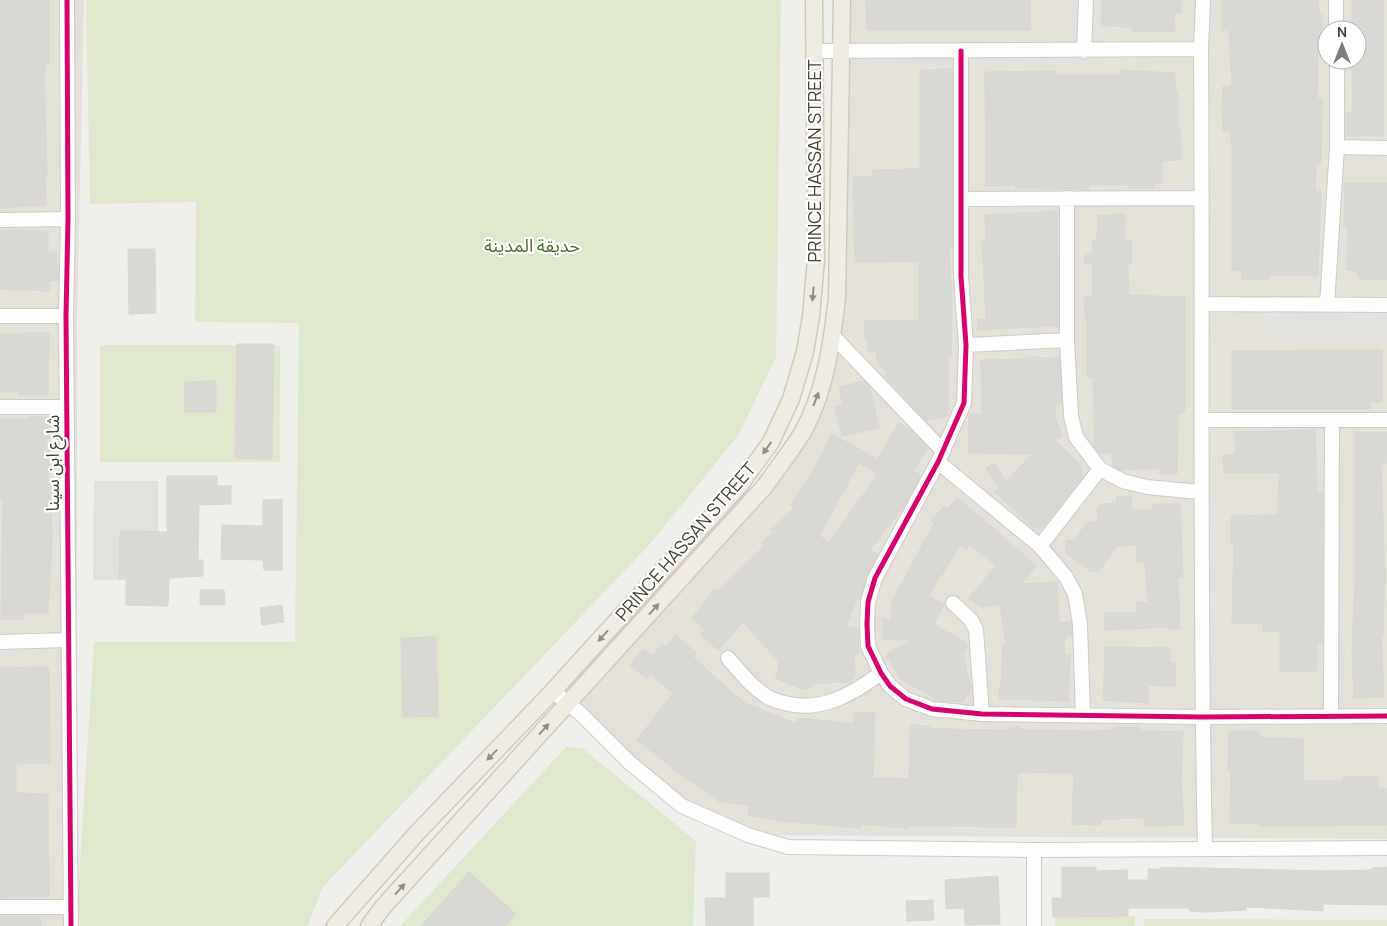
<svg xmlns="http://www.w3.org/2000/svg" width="1387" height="926" font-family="Manrope,'Noto Sans Arabic',sans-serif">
	<rect width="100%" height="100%" fill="#f1efeb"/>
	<!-- residential -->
	<path fill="#e4e1da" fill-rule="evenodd" d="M0 0H84L77 321V762L69 926H0Z
		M843 0H1387V839L748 835 682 806 569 703 806 436 827 393ZM1327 30H1357V60H1327Z"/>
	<!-- green -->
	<path fill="#dee8ce" d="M86 0H781L776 357 739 434 651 543 322 888 308 926H80L78 894 94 642H295L299 323 195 322 196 202 90 204Z
		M100 345H280V462H100Z
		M566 747 582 748 696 841 693 926H400Z
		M1135 916V926H1055L1056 917Z
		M1144 919 1387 920V926H1144Z"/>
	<!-- parking -->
	<path fill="#e2e0dc" d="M1269 316 1387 318V341L1269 340Z
		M94 481H158V580H93Z"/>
	<!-- building -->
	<path fill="#dad8d4" stroke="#d9d6d1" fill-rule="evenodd" d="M0 0H49V63H46L44 77 47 175H45L46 205 0 208Z
		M866 0H1030V30H867Z
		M1102 0H1181V12L1174 13 1175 31 1133 32V27L1101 26Z
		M1222 0H1318L1319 14H1322V40H1318L1317 99H1322L1321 164H1316L1315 191 1321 192 1318 276 1269 275V279L1242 280 1241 270 1232 271V148L1230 131H1223L1222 108 1223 86H1232L1229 30H1222Z
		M1352 0H1383V136H1346V112H1353L1352 60H1357V30H1352Z
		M952 69V247H949L952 303 951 358H948V416L927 421 884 376 888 375 877 362V351L868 352V339H865L864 321 919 320V261L855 262 853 177 873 176V170L920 169V70Z
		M1121 70 1175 73V90H1178V127H1180L1181 160 1162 161V183H1154V188H1128V185H1089V189L1015 188V185L986 186 985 72 1056 71V75H1121Z
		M1345 183H1387V280H1367L1358 277V271L1347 270 1348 226H1344Z
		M1057 211 1058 326 978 330V320L986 319 982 241H986L985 215Z
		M1113 214H1125L1124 240H1131V264H1128L1129 295 1185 297V413H1178L1177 474H1160V468L1120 470 1112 465V453H1099L1095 448 1093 377H1087V319H1085V297H1093V264H1085V254H1093V240H1097L1098 215 1113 216Z
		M23 230 48 231V252H57L56 267H58V281L50 280 49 291 0 289V231Z
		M128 249H155L156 313 129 314Z
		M22 333H49L48 395H19V392H0V334H22Z
		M237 344H274L272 459 235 458Z
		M1382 350V402H1370V409H1232V351Z
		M1026 357 1059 358 1062 403H1056L1055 415 1062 437 1054 440 1080 464 1082 478 1042 528 1032 527 995 492 999 488 986 468 994 463 1006 482 1032 454 969 453V414H982L981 360 1026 359Z
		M216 381V412H185V382Z
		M864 381 870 387 879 428 842 436 835 407 843 405 839 387Z
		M27 417H49L48 482H51L52 537 48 613H23V620H1L3 500H0V419H27Z
		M899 423 911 430 928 448 913 471 921 475 907 502 870 550 878 555 867 574 860 600 857 598 846 627 858 629 859 647 858 654H854L855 674 852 682 816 683 811 688 802 689 775 678 779 670 778 661 743 622 718 650 700 634 705 630 692 618 715 589 718 591 764 546 762 543 774 531 771 529 794 507 791 505 818 463 832 434 877 459ZM859 463 878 474 829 542 819 536Z
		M1315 430 1317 492H1322L1323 507 1322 643H1317V671H1280V632H1263V624H1232L1234 545H1231V516L1278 515 1279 473H1224L1223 455 1236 454 1235 432Z
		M1355 432 1387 433 1386 464H1381L1385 573 1383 634H1381L1384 697 1354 698 1352 648 1355 583Z
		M167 476H217V486H231V504L199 505 198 560H203V576L169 578 168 606 126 605V579H119L120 531 167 532Z
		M1131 496V510H1152V504H1180L1183 577H1178L1180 629H1167V627L1104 630 1105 612 1137 613V602L1148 603 1145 562H1137L1136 545 1117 546 1099 571H1090L1066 553V541L1074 540 1088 522H1098L1097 509 1101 504 1117 503 1116 497Z
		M957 497 1037 566 1021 584 1057 582 1059 623 1071 622V625L1072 636H1065L1064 655 1070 656 1068 701 999 699V688H1001L1003 644H1006L1000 604 980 607 969 598 996 566 970 544 966 549 960 544 942 575 940 574 929 596 944 605 934 624 966 643 967 647 963 654 971 688 963 702 940 701 901 679 886 655 911 640 883 639V619L891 620 892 602 934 523 931 521 944 506 948 509Z
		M282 499V570H264L263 560 221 559 222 525 263 526V500Z
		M200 590H224L225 605H200Z
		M282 605 284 622 262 625 260 608Z
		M676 635 697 653 693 657 743 702 797 724V718L854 724V712L875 713 873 778 909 779 910 725 930 726V729L1010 730V727H1020V730L1093 731 1115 730V727H1141V731L1183 732 1181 780 1184 825 1144 826V818L1102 819 1101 825 1072 824 1074 773 1019 772V774H1017L1016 827 934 826H907V828L861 824 860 828 780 821 748 815 749 805 718 801 694 782 689 781 637 740 673 693 650 674 647 679 630 665 643 649 652 656 662 644 666 647Z
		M436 637 438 716 403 717 401 638Z
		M1105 647 1170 648V663H1175V686L1148 685V703L1103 700Z
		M49 667 50 764H16V793L48 794 49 896 0 898V668Z
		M1229 731H1259V737L1304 739 1303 781H1343V777H1378V788H1387V825L1259 826V823H1230L1231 770H1228Z
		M1062 867H1096V871L1127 870 1128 880H1148V869H1161V867L1323 871 1372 870V868L1387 867V905L1323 904V911L1246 907V910L1207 912 1189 911V908H1128V916L1053 917 1052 898H1062Z
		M469 872 516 914 505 926H421Z
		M726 873H769V897H753V926H706L705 898H726Z
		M998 876 1000 924 965 925 964 908 946 909 945 880Z
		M933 900 934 920 907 921 906 901Z
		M0 916H40L41 926H0Z"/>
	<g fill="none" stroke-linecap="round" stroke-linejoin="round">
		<!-- minor casing -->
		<g stroke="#cdcbc7" stroke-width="16">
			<path id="minor" d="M67 0 68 219 66 316 71 926
				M1203 0 1201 49C1203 316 1199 582 1205 849
				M1336 0V30
				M814 51 1201 49
				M961 51V276L966 345 964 403 938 462 875 578 868 602 867 624 868 646 881 673 890 686 906 699 932 709 982 714 1202 717 1387 716
				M1084 51 1086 0
				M1337 147 1387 148
				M1067 198V340L1071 416 1076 437 1100 469 1123 481 1147 487 1200 492
				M963 199 1202 198
				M0 220 68 219
				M1202 304 1387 305
				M1327 305 1337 147V60
				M0 316H66
				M833 336 942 450
				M966 345 1067 340
				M0 407H67
				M1202 420H1387
				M938 462 1040 546 1066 577 1075 594 1080 624 1083 716
				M1040 546 1100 469
				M953 603 971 620 976 630 982 714
				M0 642 68 640
				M728 658C740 672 751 686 766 696 771 700 778 701 784 703 821 713 853 694 881 673
				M553 691 581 714 629 762 682 806 748 835 788 847 1034 850 1387 848
				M1331 714 1332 421
				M0 907H71
				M1034 926V850"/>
		</g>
		<!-- major casing -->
		<g stroke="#d1cabb" stroke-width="19">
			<path id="major" d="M335 926 416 834 553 691 739 486 771 442 791 399 805 352 811 316 816 260 814 0
				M369 926 383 907 765 486C777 469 790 452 801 435 825 394 832 343 837 297L842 0"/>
		</g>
		<!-- minor -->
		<use href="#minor" stroke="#fdfdfc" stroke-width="14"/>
		<!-- major -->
		<use href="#major" stroke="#f0ece5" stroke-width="16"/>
		<!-- cycleway casing -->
		<g stroke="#fff" stroke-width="8">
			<path id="cycleway" d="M67 0 68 219 66 316 71 926
				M961 51V276L966 345 964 403 938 462 875 578 868 602 867 624 868 646 881 673 890 686 906 699 932 709 982 714 1202 717 1387 716"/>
		</g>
		<!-- cycleway -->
		<use href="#cycleway" stroke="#d6006c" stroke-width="5"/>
	</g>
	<!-- one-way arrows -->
	<defs><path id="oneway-solid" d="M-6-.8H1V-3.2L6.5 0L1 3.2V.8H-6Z" transform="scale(1.25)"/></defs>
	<g fill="#928e86">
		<use href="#oneway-solid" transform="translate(813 294) rotate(95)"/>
		<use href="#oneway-solid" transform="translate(816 399) rotate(-69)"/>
		<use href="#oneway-solid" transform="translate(767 448) rotate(125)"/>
		<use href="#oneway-solid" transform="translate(654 609) rotate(-48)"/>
		<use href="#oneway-solid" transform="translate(603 636) rotate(132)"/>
		<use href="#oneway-solid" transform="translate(544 729) rotate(-48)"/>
		<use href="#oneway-solid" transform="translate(492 755) rotate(134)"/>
		<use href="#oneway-solid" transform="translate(400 889) rotate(-48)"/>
	</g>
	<g text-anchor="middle" stroke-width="4.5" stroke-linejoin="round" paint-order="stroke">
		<!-- street labels -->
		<g font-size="18" fill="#464138" stroke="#fff">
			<text transform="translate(815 161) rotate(-90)" y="6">PRINCE HASSAN STREET</text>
			<text transform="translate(53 463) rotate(-90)" y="6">شارع ابن سينا</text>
			<text transform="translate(686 542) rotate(-49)" y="6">PRINCE HASSAN STREET</text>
		</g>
		<!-- park labels -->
		<g font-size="18" fill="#4a7231" stroke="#fff">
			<text x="532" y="252">حديقة المدينة</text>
		</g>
	</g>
	<!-- north arrow -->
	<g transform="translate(1342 45)"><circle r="24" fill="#ffffff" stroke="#b5b3af"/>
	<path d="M0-4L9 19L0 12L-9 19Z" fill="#827e77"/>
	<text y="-8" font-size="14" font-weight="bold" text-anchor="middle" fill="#464138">N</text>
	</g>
</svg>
